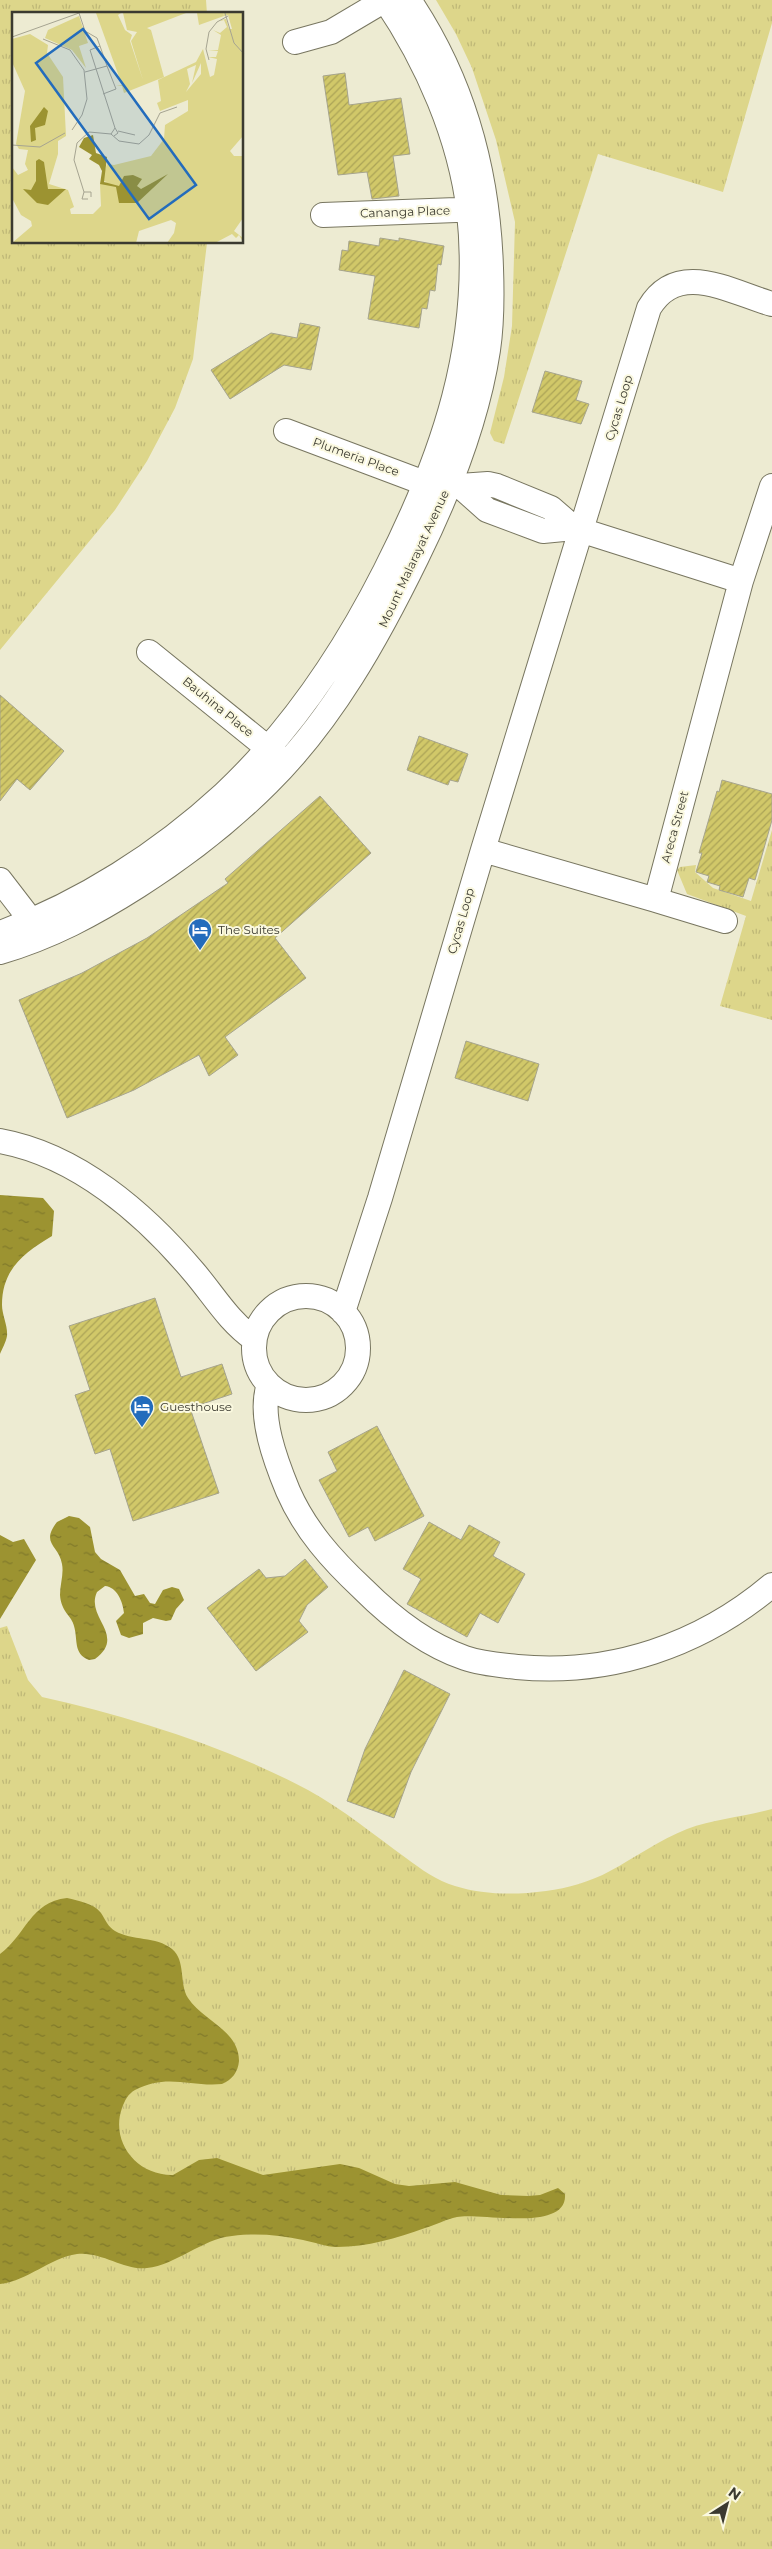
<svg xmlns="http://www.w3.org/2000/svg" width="772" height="2549" font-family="Montserrat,sans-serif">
	<defs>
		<pattern id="grass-tufts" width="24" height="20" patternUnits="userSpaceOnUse" patternTransform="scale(1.25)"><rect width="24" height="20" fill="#ddd68a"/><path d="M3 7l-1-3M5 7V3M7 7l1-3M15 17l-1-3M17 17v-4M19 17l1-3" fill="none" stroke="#bfb877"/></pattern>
		<pattern id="water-ripples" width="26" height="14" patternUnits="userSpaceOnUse" patternTransform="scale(1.25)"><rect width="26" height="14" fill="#9c9331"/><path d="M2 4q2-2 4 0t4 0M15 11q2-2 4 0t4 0" fill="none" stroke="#80792a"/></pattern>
		<pattern id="building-hatch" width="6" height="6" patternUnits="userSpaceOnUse" patternTransform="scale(1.25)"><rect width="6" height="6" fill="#d1c869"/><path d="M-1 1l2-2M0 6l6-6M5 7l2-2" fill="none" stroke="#aba357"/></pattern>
	</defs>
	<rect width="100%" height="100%" fill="#edebd2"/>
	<!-- grass -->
	<path fill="url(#grass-tufts)" d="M0 0H206L207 14H14V242L207 243 193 359 175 408 147 461 115 510 0 650Z
		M436 0H772V23L723 192 598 154 504 444 494 441 490 433 504 377 512 326 515 222 496 140 472 68 456 34Z
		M772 830V1020L720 1006 746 916 687 894 677 870 680 867 696 865 695 872 713 888 751 901Z
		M7 1626 28 1680 42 1697C129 1716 230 1748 308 1790 343 1809 374 1835 406 1858 421 1869 437 1881 455 1886 483 1895 516 1895 546 1891 568 1888 590 1882 610 1871 636 1857 659 1840 687 1829 714 1819 744 1817 772 1809V2549H0V1628Z"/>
	<!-- water -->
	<path fill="url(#water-ripples)" d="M0 1195 43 1198 54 1211 52 1236C24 1253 2 1269 2 1305 2 1315 8 1326 7 1336 6 1342 2 1349 0 1354Z
		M69 1516 79 1518 90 1527 95 1552 101 1559 120 1570 135 1596 144 1594 150 1603 155 1604 163 1590 172 1587 179 1589 184 1600 176 1609 171 1620 166 1621 153 1618 143 1623V1634L129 1638 121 1635 116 1621 124 1613C123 1602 117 1587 105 1586L97 1592C85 1618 127 1635 95 1659L89 1660C73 1654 78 1639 74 1626 72 1616 61 1612 60 1595 60 1584 64 1574 62 1564 59 1545 40 1544 57 1522Z
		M0 1535 13 1542 24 1539 36 1560 0 1619Z
		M67 1898C79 1901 93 1903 101 1913 105 1919 108 1927 115 1931 132 1941 156 1936 172 1949 186 1960 179 1984 188 1998 203 2021 239 2030 239 2061 238 2072 232 2080 222 2084 190 2087 167 2073 135 2090 128 2094 125 2100 122 2108 110 2142 137 2176 173 2175L199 2160 217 2158 263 2175 340 2164 359 2168 395 2184 409 2186 455 2182 501 2195 528 2196 540 2195 558 2188 565 2194C568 2233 479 2212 457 2217 446 2219 436 2225 425 2228 397 2238 367 2247 337 2247 326 2247 314 2242 303 2240 280 2235 255 2233 232 2236 202 2239 176 2265 147 2268 125 2271 101 2251 77 2254 49 2258 28 2281 0 2284V1954C26 1935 30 1902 67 1898Z"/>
	<!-- building -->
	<path fill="url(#building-hatch)" stroke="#a6a48d" d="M345 73 349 105 401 98 410 154 393 156 399 196 372 199 367 172 338 175 323 76Z
		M380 238 399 241V238L444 246 441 265 438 264 435 291 430 290 427 309 422 308 419 328 368 319 375 276 339 270 342 250 348 251 349 241 379 246Z
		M300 323 320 327 311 370 284 365 230 399 211 370 271 333 297 338Z
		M545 371 582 381 576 400 589 404 581 424 532 412Z
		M0 695 64 751 30 790 17 779 0 801Z
		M419 736 468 754 458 782 450 780 448 785 407 770Z
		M722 780 772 794V820L755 880 749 878 743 897 719 890 720 886 707 882 709 876 696 872 702 853H699L717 791 719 792Z
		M320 796 371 853 275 938 306 978 225 1037 238 1055 209 1076 199 1055 134 1090 67 1118 19 1000 82 973 147 938 228 883 225 879Z
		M466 1041 539 1064 528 1101 455 1078Z
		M155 1298 181 1377 222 1364 232 1394 190 1408 219 1493 133 1521 110 1449 95 1454 75 1395 90 1390 69 1326Z
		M377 1426 424 1516 375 1541 368 1527 349 1537 319 1480 337 1471 328 1452Z
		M429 1522 461 1540 469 1525 500 1542 493 1556 525 1574 498 1623 480 1613 467 1637 407 1604 421 1579 403 1569Z
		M305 1559 328 1587 307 1605 299 1621 308 1632 256 1671 207 1608 259 1569 266 1578 285 1576Z
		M404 1670 450 1694 411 1772 394 1818 347 1801 365 1749Z"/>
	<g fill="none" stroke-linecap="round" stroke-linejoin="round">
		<!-- minor casing -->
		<g stroke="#787660" stroke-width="26">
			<path id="minor" d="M323 215 483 209
				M286 431 427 484 450 483 460 486 487 510 543 531 574 528 741 581 656 900 483 850
				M460 486 488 484 497 486 551 508 574 528
				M741 581 772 486
				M149 652 280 758
				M0 880 40 932
				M656 900 725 921
				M0 933C82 903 160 853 224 794 291 731 344 652 385 571 443 457 483 342 469 212 460 137 427 62 385 0L331 32 295 42
				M0 952C51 937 94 914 138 886 185 856 229 822 268 783 332 720 378 637 417 557 449 492 477 422 488 350 492 323 492 295 491 268 488 171 463 80 409 0
				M0 1141C77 1155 144 1213 193 1271 213 1294 228 1321 254 1339
				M254 1348a52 52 0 1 1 104 0a52 52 0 1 1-104 0Z
				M343 1312 380 1198 483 850 649 308C678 259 730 292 772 304
				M269 1385C258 1415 276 1462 288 1491 305 1530 332 1560 363 1589 391 1617 427 1645 465 1658 482 1664 500 1665 517 1667 611 1676 701 1645 772 1585"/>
		</g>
		<!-- minor -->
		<use href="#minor" stroke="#fff" stroke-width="24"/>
	</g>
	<!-- icons -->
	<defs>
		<g id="hotel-pin" transform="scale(1.25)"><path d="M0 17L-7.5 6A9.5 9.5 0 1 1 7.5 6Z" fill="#236cbc" stroke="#faf8df"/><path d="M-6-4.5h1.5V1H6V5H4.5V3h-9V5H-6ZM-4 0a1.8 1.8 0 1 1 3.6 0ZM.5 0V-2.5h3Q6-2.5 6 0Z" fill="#fff"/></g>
	</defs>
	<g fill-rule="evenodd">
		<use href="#hotel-pin" x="200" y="930"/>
		<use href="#hotel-pin" x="142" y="1407"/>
	</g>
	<g text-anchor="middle" stroke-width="4" stroke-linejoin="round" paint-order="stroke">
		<!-- street labels -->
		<g font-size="12" fill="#3b3a30" stroke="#faf8df">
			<text transform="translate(405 212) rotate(-2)" y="4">Cananga Place</text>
			<text transform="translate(619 408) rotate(-73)" y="4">Cycas Loop</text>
			<text transform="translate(356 457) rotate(20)" y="4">Plumeria Place</text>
			<text transform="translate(414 559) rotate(-65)" y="4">Mount Malarayat Avenue</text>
			<text transform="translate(218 707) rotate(39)" y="4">Bauhina Place</text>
			<text transform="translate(675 827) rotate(-75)" y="4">Areca Street</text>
			<text transform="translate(461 921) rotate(-74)" y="4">Cycas Loop</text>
		</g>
		<!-- poi labels -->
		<g font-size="12" fill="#3b3a30" stroke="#faf8df" text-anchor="start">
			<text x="218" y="934">The Suites</text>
			<text x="160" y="1411">Guesthouse</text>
		</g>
	</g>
	<!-- overview -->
	<g transform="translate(12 12)">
		<rect width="231" height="231" fill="#edebd2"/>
		<path d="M84 1H109L106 3 113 18 120 23 118 29 131 68 119 29 125 20 115 18 111 1H174L135 16 139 18 152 65 112 81 110 74H104L110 73ZM211 1H231V124L218 139 222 144H231V206L222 219 231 226V230L227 223 224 226 220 222 203 231H155L162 221 164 211 159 208 127 219 124 231H0L20 214 19 209 9 203 0 186V155L6 163 16 158 13 152 16 138 7 137 4 132 13 79 0 50V27L18 22 36 33 35 41 51 65 54 124 46 129V142L37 172 56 178 62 195 58 197 59 202H81L89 194 88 172 95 170 91 169V164L95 152 102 153 139 144 152 127 153 113 176 99V88L148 99 145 91 149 89 146 68 184 50 191 37 198 65 202 63 205 47 196 45H204L206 39 196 38H206L209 23 201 18 208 21 215 15 212 8 208 9 209 8 214 7 217 17H220L216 3 212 4ZM189 51V62L174 80 178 72 175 57 184 53 180 71ZM67 4 76 31 67 34 74 56 60 38 33 26 36 18Z" fill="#ddd68a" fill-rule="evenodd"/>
		<path d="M185 1H211L212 4 187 13Z" fill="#ddd68a"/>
		<path d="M32 95 36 99 33 113 23 116 24 128 19 130 18 114ZM81 123 84 141 95 145 92 170 107 174 112 164 121 163 130 167 125 174 129 177 156 162 125 191H107L104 175 88 172 90 159 87 153 77 147 80 143 67 135 72 126ZM27 147 32 150 36 177H54L36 193 25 191 11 177 19 178 24 169V149Z" fill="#9c9331"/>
		<path fill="none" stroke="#a6a491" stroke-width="1" d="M67 1 73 19 85 26 88 34M213 1 222 31 232 42M0 25 67 1M31 27 58 38 72 58 75 87 70 103 60 118M197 48 194 37 197 20 205 10 216 4M95 54 88 34 78 38 103 116M73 60 95 54 104 77 91 82M106 119 123 123M102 124 106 121 103 116 99 122 107 129 127 132 137 123 148 101 165 95M0 133 28 135 53 121M72 180 62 148 65 131 77 120 99 122M76 187H70L72 180H79V185"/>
		<path fill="#236cbc" fill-opacity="0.15" stroke="#236cbc" stroke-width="2.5" d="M71 17 184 173 137 207 24 51Z"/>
		<rect width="231" height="231" fill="none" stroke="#3b3a30" stroke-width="2.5"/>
	</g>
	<!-- north arrow -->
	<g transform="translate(727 2504) rotate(36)" stroke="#faf8df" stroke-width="4" paint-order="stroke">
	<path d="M0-4L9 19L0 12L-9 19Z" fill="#3b3a30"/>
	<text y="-8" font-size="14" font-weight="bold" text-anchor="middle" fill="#3b3a30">N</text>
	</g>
</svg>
